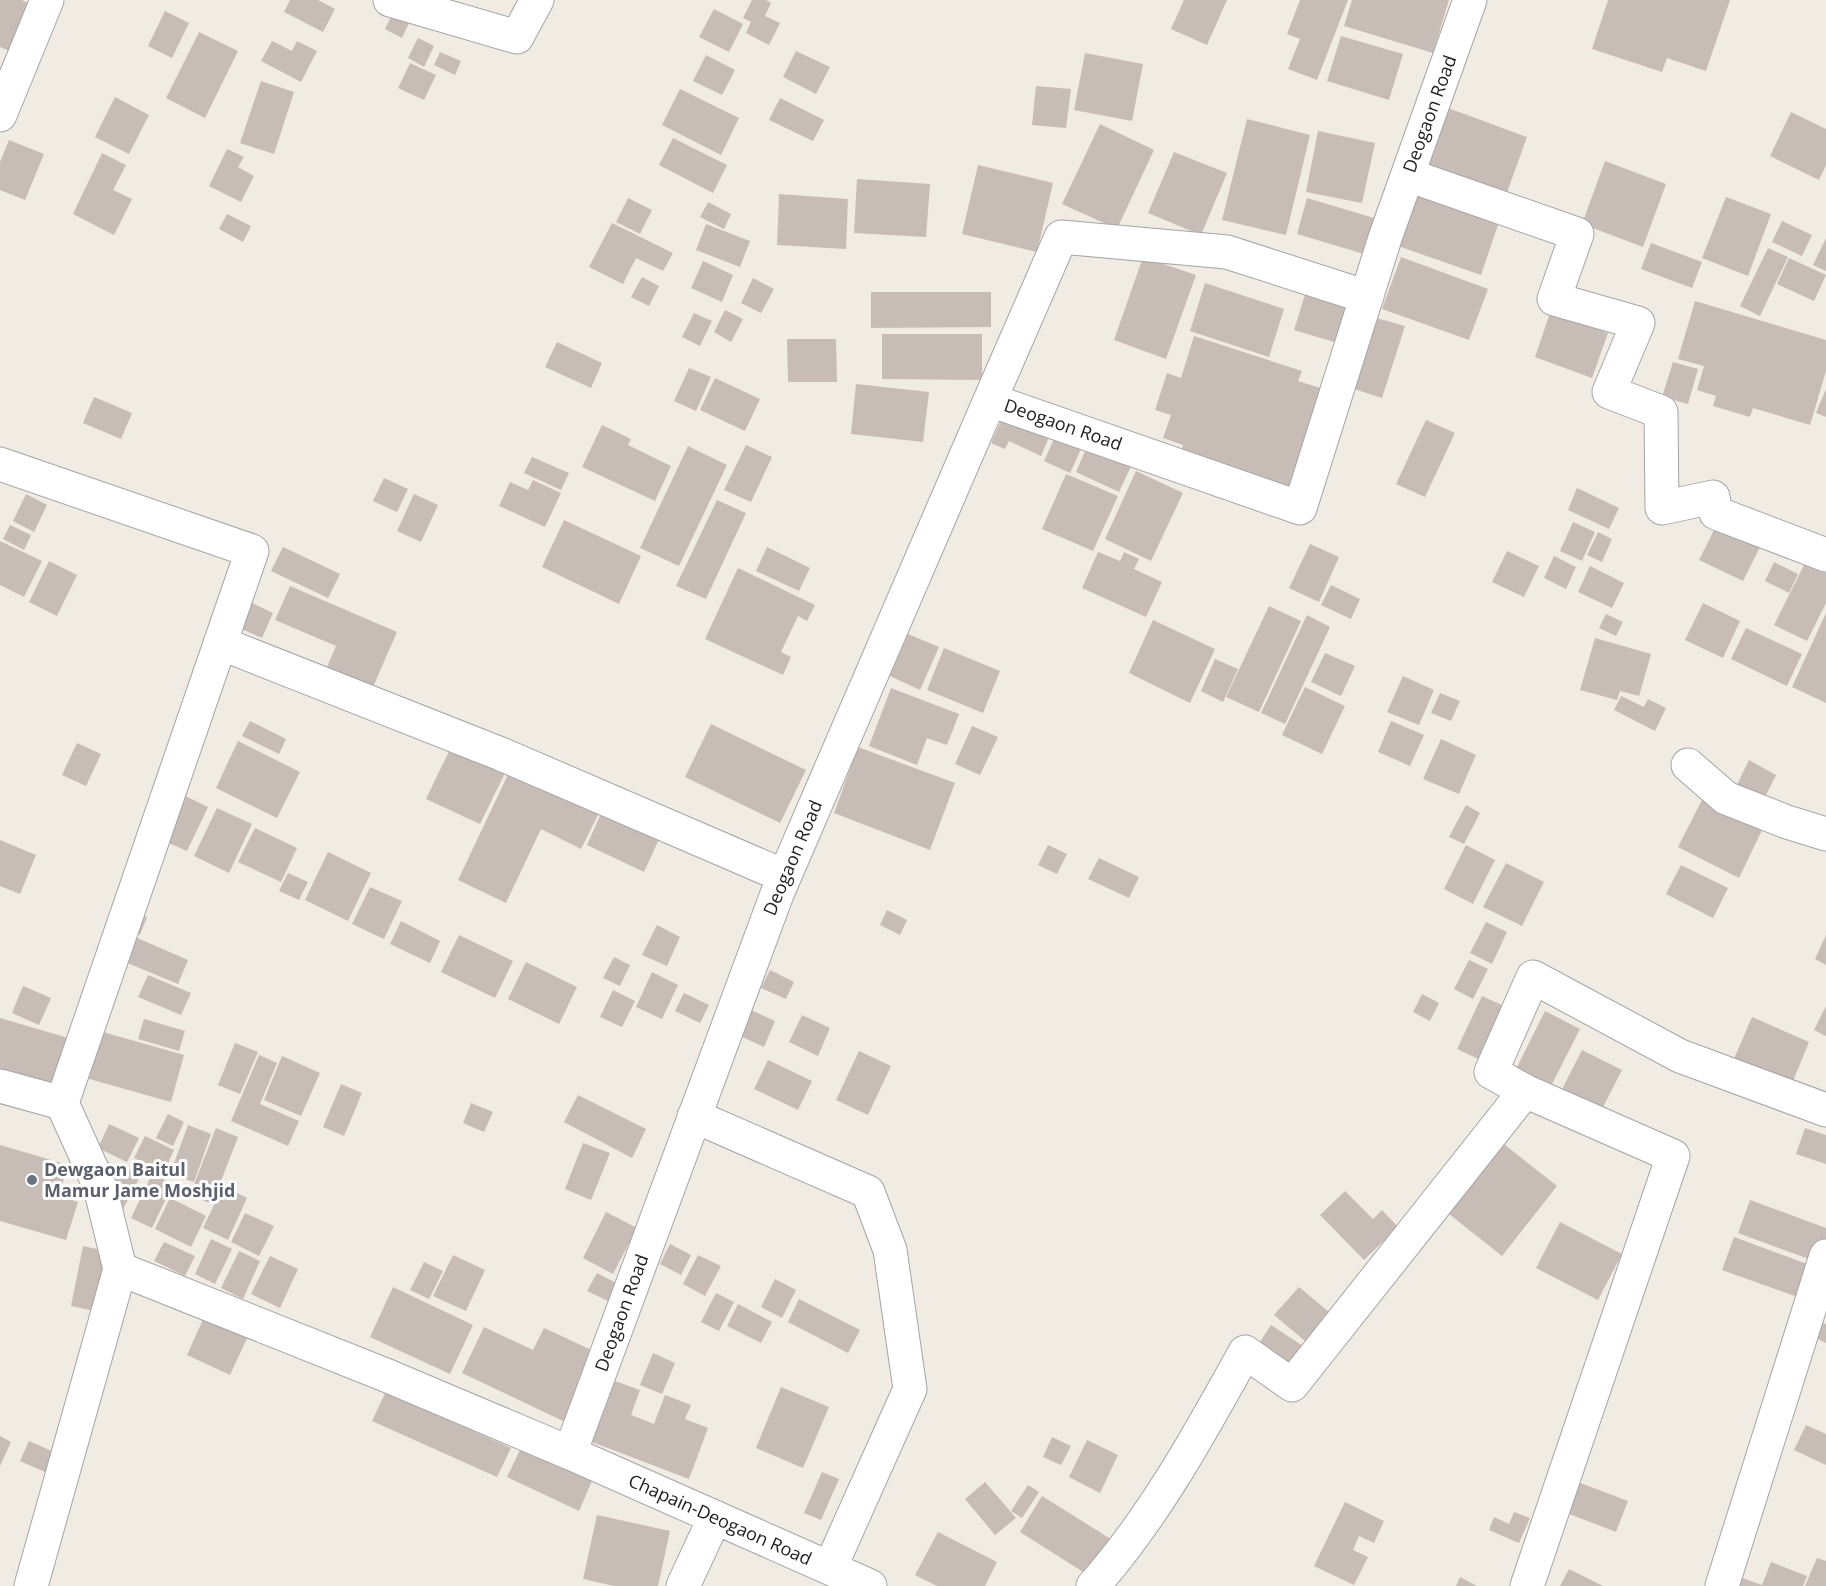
<svg xmlns="http://www.w3.org/2000/svg" width="1826" height="1586" font-family="'Open Sans',sans-serif">
	<rect width="100%" height="100%" fill="#f0ebe3"/>
	<!-- building -->
	<path fill="#c8bdb6" d="M0 0H22L32 5 12 52 0 47Z
		M290 0H318L335 9 323 32 284 12Z
		M752 0H766L771 3 765 16 780 23 769 45 746 33 751 22 743 18Z
		M1184 0H1227L1207 45 1171 29Z
		M1300 0H1348L1317 80 1288 69 1300 39 1287 34Z
		M1352 0H1449L1433 53 1344 26Z
		M1608 0H1730L1706 71 1667 58 1662 72 1592 49Z
		M714 9 743 24 729 52 699 37Z
		M165 11 189 23 172 58 148 46Z
		M393 13 410 21 402 38 385 29Z
		M199 32 238 51 205 118 166 98Z
		M1341 36 1403 54 1389 100 1327 81Z
		M418 38 434 46 424 67 408 58Z
		M272 41 292 51 297 41 317 51 301 82 261 61Z
		M796 51 830 67 816 94 783 77Z
		M440 52 461 61 455 75 434 65Z
		M1085 53 1143 64 1132 121 1074 110Z
		M706 55 735 70 722 95 693 81Z
		M410 63 436 75 424 100 398 88Z
		M261 81 294 92 274 154 240 143Z
		M1036 86 1071 89 1066 128 1032 125Z
		M680 89 739 118 721 155 662 125Z
		M115 97 149 115 129 154 95 137Z
		M780 98 824 120 813 141 769 120Z
		M1440 105 1527 137 1506 195 1418 163Z
		M1791 112 1826 129V165L1819 180 1770 156Z
		M1247 119 1310 135 1286 235 1222 220Z
		M1100 124 1154 150 1117 229 1062 204Z
		M1318 131 1375 143 1362 203 1306 192Z
		M673 138 727 165 713 193 659 165Z
		M9 140 44 154 25 200 0 190V162Z
		M227 149 244 157 238 167 254 176 241 202 209 186Z
		M1174 152 1227 173 1201 235 1148 213Z
		M102 153 126 165 113 190 132 199 114 235 73 214Z
		M1605 161 1666 184 1643 247 1582 224Z
		M978 165 1053 183 1037 252 962 234Z
		M857 179 930 184 926 237 854 233Z
		M1414 190 1500 219 1481 275 1395 245Z
		M779 194 848 199 846 249 777 245Z
		M1726 197 1771 214 1748 276 1702 258Z
		M628 198 652 210 640 234 616 222Z
		M1307 198 1374 218 1364 254 1297 234Z
		M708 202 731 214 724 229 700 217Z
		M227 214 251 226 243 242 219 229Z
		M1782 221 1812 235 1802 256 1772 242Z
		M612 223 673 253 663 271 636 258 623 284 589 267Z
		M706 224 750 241 740 267 696 250Z
		M1826 238V271L1813 265Z
		M1651 243 1702 262 1692 288 1641 269Z
		M1768 248 1788 257 1760 316 1740 306Z
		M1143 257 1196 275 1166 359 1114 340Z
		M1401 257 1488 289 1469 340 1382 309Z
		M1789 258 1826 275 1814 301 1777 284Z
		M703 261 733 275 722 302 691 288Z
		M642 277 659 286 649 306 631 297Z
		M753 278 774 289 761 313 741 303Z
		M1205 283 1284 309 1269 357 1190 331Z
		M1307 288 1353 303 1341 344 1294 330Z
		M871 292H991V327L871 328Z
		M1695 301 1826 340V371L1810 425 1753 408 1750 417 1713 406 1716 396 1697 390 1704 366 1678 359Z
		M725 310 743 319 731 342 714 332Z
		M694 313 712 321 700 346 682 337Z
		M1550 313 1608 333 1592 378 1535 357Z
		M1373 317 1405 326 1382 398 1351 388Z
		M882 334H982V380L882 379Z
		M1194 336 1302 371 1298 381 1330 391 1296 496 1179 457 1183 445 1163 438 1171 415 1155 410 1167 373 1181 378Z
		M787 339H836L837 382H788Z
		M557 342 602 363 591 388 545 367Z
		M1673 362 1698 369 1688 404 1662 397Z
		M689 368 711 377 696 411 674 401Z
		M715 378 760 399 745 431 700 410Z
		M856 384 929 392 923 442 851 434Z
		M1826 389V417L1816 413Z
		M94 397 132 413 121 439 83 423Z
		M1005 412 1051 433 1041 456 1009 441 1005 449 991 443Z
		M1426 420 1455 433 1425 497 1396 484Z
		M602 425 631 439 628 445 671 466 655 501 582 467Z
		M1058 430 1084 443 1070 473 1044 461Z
		M746 445 772 457 751 502 724 490Z
		M688 446 727 465 679 566 640 548Z
		M1086 449 1134 460 1119 492 1076 472Z
		M532 457 569 473 561 490 524 473Z
		M1136 471 1183 493 1151 561 1105 539Z
		M1066 474 1118 496 1093 551 1042 529Z
		M384 478 408 489 397 512 373 501Z
		M533 480 561 493 545 527 499 506 510 482 528 490Z
		M1577 488 1619 508 1609 529 1568 510Z
		M26 494 47 505 34 532 13 521Z
		M414 494 438 505 421 542 397 531Z
		M717 500 746 513 706 599 676 586Z
		M564 520 641 556 619 604 542 567Z
		M1573 522 1595 532 1582 561 1560 551Z
		M1717 524 1761 545 1743 581 1699 560Z
		M10 525 31 535 24 550 3 539Z
		M1598 532 1612 539 1602 562 1587 555Z
		M0 541 42 561 24 597 0 585Z
		M1310 544 1339 557 1319 602 1289 588Z
		M283 547 340 574 328 598 271 571Z
		M767 547 810 568 799 591 756 571Z
		M1507 551 1539 566 1524 597 1492 582Z
		M1098 552 1120 561 1124 552 1139 559 1134 569 1162 582 1146 617 1082 588Z
		M1554 556 1576 567 1566 589 1544 578Z
		M49 561 77 575 57 616 29 602Z
		M1774 562 1798 574 1789 593 1765 581Z
		M1805 563 1826 573V603L1807 641 1774 625Z
		M1590 566 1624 583 1612 608 1578 592Z
		M738 568 815 605 807 621 798 616 781 652 791 657 783 675 705 639Z
		M1331 585 1360 599 1351 619 1321 605Z
		M290 586 397 632 370 694 324 674 336 646 275 620Z
		M248 601 273 613 262 638 237 627Z
		M1703 603 1740 621 1723 658 1685 640Z
		M1269 606 1301 621 1259 712 1226 697Z
		M1826 613V703L1792 687Z
		M1606 614 1623 622 1616 636 1599 628Z
		M1307 615 1330 627 1285 724 1261 713Z
		M1153 620 1215 649 1190 703 1129 673Z
		M1746 628 1802 654 1787 686 1731 659Z
		M908 634 939 647 920 690 890 676Z
		M1595 638 1651 654 1639 696 1620 691 1617 700 1580 690Z
		M944 648 1000 671 983 713 927 690Z
		M1325 653 1355 666 1341 696 1311 682Z
		M1215 659 1238 669 1223 702 1201 691Z
		M1403 676 1434 690 1419 725 1387 712Z
		M1305 687 1345 706 1322 754 1282 735Z
		M891 688 959 714 947 745 927 738 917 765 869 746Z
		M1440 693 1460 701 1451 721 1431 713Z
		M1621 696 1644 707 1648 699 1666 708 1655 731 1614 710Z
		M250 721 286 739 279 754 242 736Z
		M1391 721 1424 735 1410 766 1378 752Z
		M711 724 806 770 780 823 685 777Z
		M972 726 998 737 980 775 955 764Z
		M1441 739 1476 755 1459 794 1423 779Z
		M238 741 300 772 277 818 216 788Z
		M77 743 101 754 86 786 62 775Z
		M452 745 506 771 480 824 426 799Z
		M858 747 955 783 930 850 834 813Z
		M1749 760 1776 775 1760 807 1733 793Z
		M512 766 601 809 581 849 541 829 506 903 458 880Z
		M179 793 208 807 187 851 157 838Z
		M1705 794 1765 824 1739 878 1678 847Z
		M1466 805 1480 813 1464 844 1449 837Z
		M217 808 252 824 229 873 194 856Z
		M603 809 660 837 644 872 587 845Z
		M255 828 297 848 281 882 238 862Z
		M0 840 36 855 20 894 0 886Z
		M1048 845 1067 854 1057 874 1038 865Z
		M1466 845 1495 860 1473 904 1444 889Z
		M328 852 371 873 348 921 305 900Z
		M1099 858 1139 877 1129 898 1088 879Z
		M1506 863 1544 882 1522 926 1483 907Z
		M1681 865 1728 888 1713 918 1666 894Z
		M288 873 308 882 299 900 279 891Z
		M370 887 402 901 384 939 352 924Z
		M887 910 907 920 900 935 880 925Z
		M132 911 147 917 140 935 125 928Z
		M401 921 440 941 430 963 390 944Z
		M1486 922 1507 932 1492 964 1470 953Z
		M657 925 680 937 667 966 642 955Z
		M128 934 188 960 178 984 118 959Z
		M459 935 513 961 495 998 441 972Z
		M1826 935V965L1815 959Z
		M614 957 630 965 620 986 603 978Z
		M1469 960 1488 969 1473 999 1454 989Z
		M526 962 577 987 559 1024 508 999Z
		M770 970 794 982 786 999 761 988Z
		M652 972 678 985 662 1019 636 1007Z
		M148 975 191 993 181 1015 138 997Z
		M23 986 51 998 39 1025 12 1013Z
		M613 990 635 1001 622 1027 600 1017Z
		M684 993 709 1005 700 1023 675 1011Z
		M1422 994 1439 1003 1430 1021 1413 1012Z
		M1482 996 1515 1011 1491 1065 1457 1049Z
		M1826 1006V1036L1814 1030Z
		M749 1009 775 1021 764 1047 738 1035Z
		M1545 1011 1580 1029 1549 1090 1514 1073Z
		M802 1015 830 1028 818 1056 789 1042Z
		M1752 1017 1809 1042 1791 1086 1733 1061Z
		M0 1018 75 1040 61 1087 0 1069Z
		M144 1019 185 1031 179 1051 138 1039Z
		M96 1030 184 1055 171 1102 82 1077Z
		M235 1043 258 1052 240 1094 218 1085Z
		M1582 1050 1622 1070 1597 1119 1557 1099Z
		M859 1051 891 1066 868 1115 836 1100Z
		M259 1055 277 1063 260 1104 299 1121 288 1146 231 1121Z
		M282 1056 320 1073 301 1116 264 1100Z
		M768 1060 812 1081 798 1110 754 1089Z
		M341 1084 362 1093 344 1136 323 1127Z
		M578 1095 646 1129 632 1158 564 1122Z
		M471 1103 493 1112 484 1132 463 1123Z
		M168 1114 184 1122 173 1146 156 1138Z
		M109 1124 139 1138 127 1162 98 1148Z
		M188 1125 211 1134 194 1182 170 1174Z
		M216 1128 238 1137 212 1204 190 1195Z
		M1805 1128 1826 1135V1164L1796 1154Z
		M145 1136 174 1150 164 1172 134 1158Z
		M1495 1137 1557 1186 1502 1256 1439 1206Z
		M583 1143 610 1153 591 1200 565 1189Z
		M0 1145 68 1165 59 1196 78 1202 66 1240 0 1221Z
		M106 1161 141 1175 122 1211Z
		M152 1174 173 1184 152 1228 131 1218Z
		M223 1186 247 1198 228 1240 203 1228Z
		M1345 1191 1373 1219 1382 1210 1398 1227 1364 1260 1320 1215Z
		M170 1198 206 1216 191 1247 155 1229Z
		M1750 1200 1826 1228V1238L1817 1262 1738 1233Z
		M606 1212 637 1228 613 1274 583 1258Z
		M245 1213 274 1226 259 1256 231 1242Z
		M1560 1222 1622 1254 1598 1300 1536 1268Z
		M1734 1237 1818 1268 1806 1300 1722 1270Z
		M211 1239 232 1249 215 1284 195 1274Z
		M164 1242 195 1256 185 1276 154 1261Z
		M670 1244 691 1255 681 1275 660 1264Z
		M83 1246 106 1251 94 1311 71 1306Z
		M239 1251 260 1261 243 1299 221 1288Z
		M453 1255 485 1270 466 1311 433 1296Z
		M698 1255 721 1266 705 1296 683 1284Z
		M270 1256 298 1269 280 1308 251 1294Z
		M424 1262 443 1271 429 1299 410 1290Z
		M597 1273 622 1286 612 1303 587 1291Z
		M775 1279 796 1290 782 1318 761 1307Z
		M393 1287 473 1325 450 1374 370 1337Z
		M1299 1287 1336 1318 1311 1346 1274 1315Z
		M716 1293 734 1302 719 1331 701 1322Z
		M799 1299 860 1330 848 1353 788 1322Z
		M738 1304 772 1322 761 1343 727 1326Z
		M205 1315 249 1334 230 1375 187 1355Z
		M1823 1323 1826 1324V1343L1816 1338Z
		M1271 1325 1309 1350 1292 1375 1254 1351Z
		M484 1327 533 1350 544 1328 596 1352 563 1421 462 1373Z
		M653 1353 675 1363 662 1394 640 1385Z
		M615 1381 640 1390 631 1415 654 1424 665 1395 691 1405 685 1419 708 1428 689 1479 592 1442Z
		M781 1387 829 1407 803 1468 756 1448Z
		M386 1391 511 1448 497 1477 372 1421Z
		M1806 1425 1826 1434V1465L1794 1450Z
		M0 1436 11 1442 0 1466Z
		M1052 1437 1071 1446 1061 1465 1043 1457Z
		M1087 1440 1118 1455 1100 1493 1069 1477Z
		M29 1441 54 1452 45 1472 20 1461Z
		M521 1448 592 1481 579 1511 507 1477Z
		M822 1472 839 1479 821 1520 804 1513Z
		M1575 1481 1628 1501 1616 1532 1564 1512Z
		M985 1482 1016 1518 995 1535 965 1499Z
		M1028 1485 1039 1492 1022 1518 1011 1511Z
		M1042 1496 1114 1541 1091 1577 1020 1532Z
		M1345 1502 1384 1521 1374 1543 1359 1536 1353 1550 1368 1557 1354 1585 1314 1566Z
		M1514 1512 1530 1518 1519 1543 1489 1530 1494 1517 1509 1524Z
		M597 1515 670 1531 658 1586H614L583 1579Z
		M938 1532 997 1562 985 1586H937L915 1575Z
		M1817 1558 1826 1561V1586H1805Z
		M1771 1562 1807 1576 1803 1586H1739L1742 1578 1762 1585Z
		M1569 1569 1603 1586H1560Z
		M1460 1577 1477 1586H1456Z"/>
	<g fill="none" stroke-linecap="round" stroke-linejoin="round">
		<!-- minor casing -->
		<g stroke="#a5a5a5" stroke-width="35">
			<path id="minor" d="M390 0 517 37 537 0
				M0 115 47 0
				M1408 175 1577 234 1554 299 1638 323 1609 392 1661 412 1662 508 1713 497 1716 513 1826 555
				M990 400 1061 237 1227 252 1367 297
				M0 464 252 551 62 1103
				M220 643 501 754 784 876
				M1688 765 1726 798 1787 822 1826 834
				M0 1086 62 1103 100 1187 120 1269 31 1586
				M1525 1091 1491 1072 1533 977 1680 1056 1826 1110
				M694 1116 868 1192 890 1250 910 1389 830 1568
				M120 1269 388 1376 570 1453 777 894 990 400 1300 508 1385 238 1470 0
				M570 1453 870 1586
				M683 1586 715 1517
				M1093 1586C1155 1516 1200 1433 1245 1352L1292 1385 1525 1091 1673 1156 1527 1586
				M1722 1586 1826 1256"/>
		</g>
		<!-- minor -->
		<use href="#minor" stroke="#fff" stroke-width="33"/>
	</g>
	<!-- markers -->
	<circle fill="#6b7280" stroke="#fff" stroke-width="2" cx="32" cy="1180" r="6"/>
	<g text-anchor="middle" stroke-width="6" stroke-linejoin="round" paint-order="stroke">
		<!-- street labels -->
		<g font-size="18" fill="#1e1e1e" stroke="#fff">
			<text transform="translate(1430 114) rotate(-70)" y="6">Deogaon Road</text>
			<text transform="translate(1063 425) rotate(19)" y="6">Deogaon Road</text>
			<text transform="translate(793 858) rotate(-67)" y="6">Deogaon Road</text>
			<text transform="translate(622 1313) rotate(-70)" y="6">Deogaon Road</text>
			<text transform="translate(720 1520) rotate(24)" y="6">Chapain-Deogaon Road</text>
		</g>
		<!-- worship labels -->
		<g font-size="18" font-weight="bold" fill="#5b616d" stroke="#fff" text-anchor="start">
			<text x="44" y="1176">Dewgaon Baitul<tspan x="44" dy="21">Mamur Jame Moshjid</tspan></text>
		</g>
	</g>
</svg>
